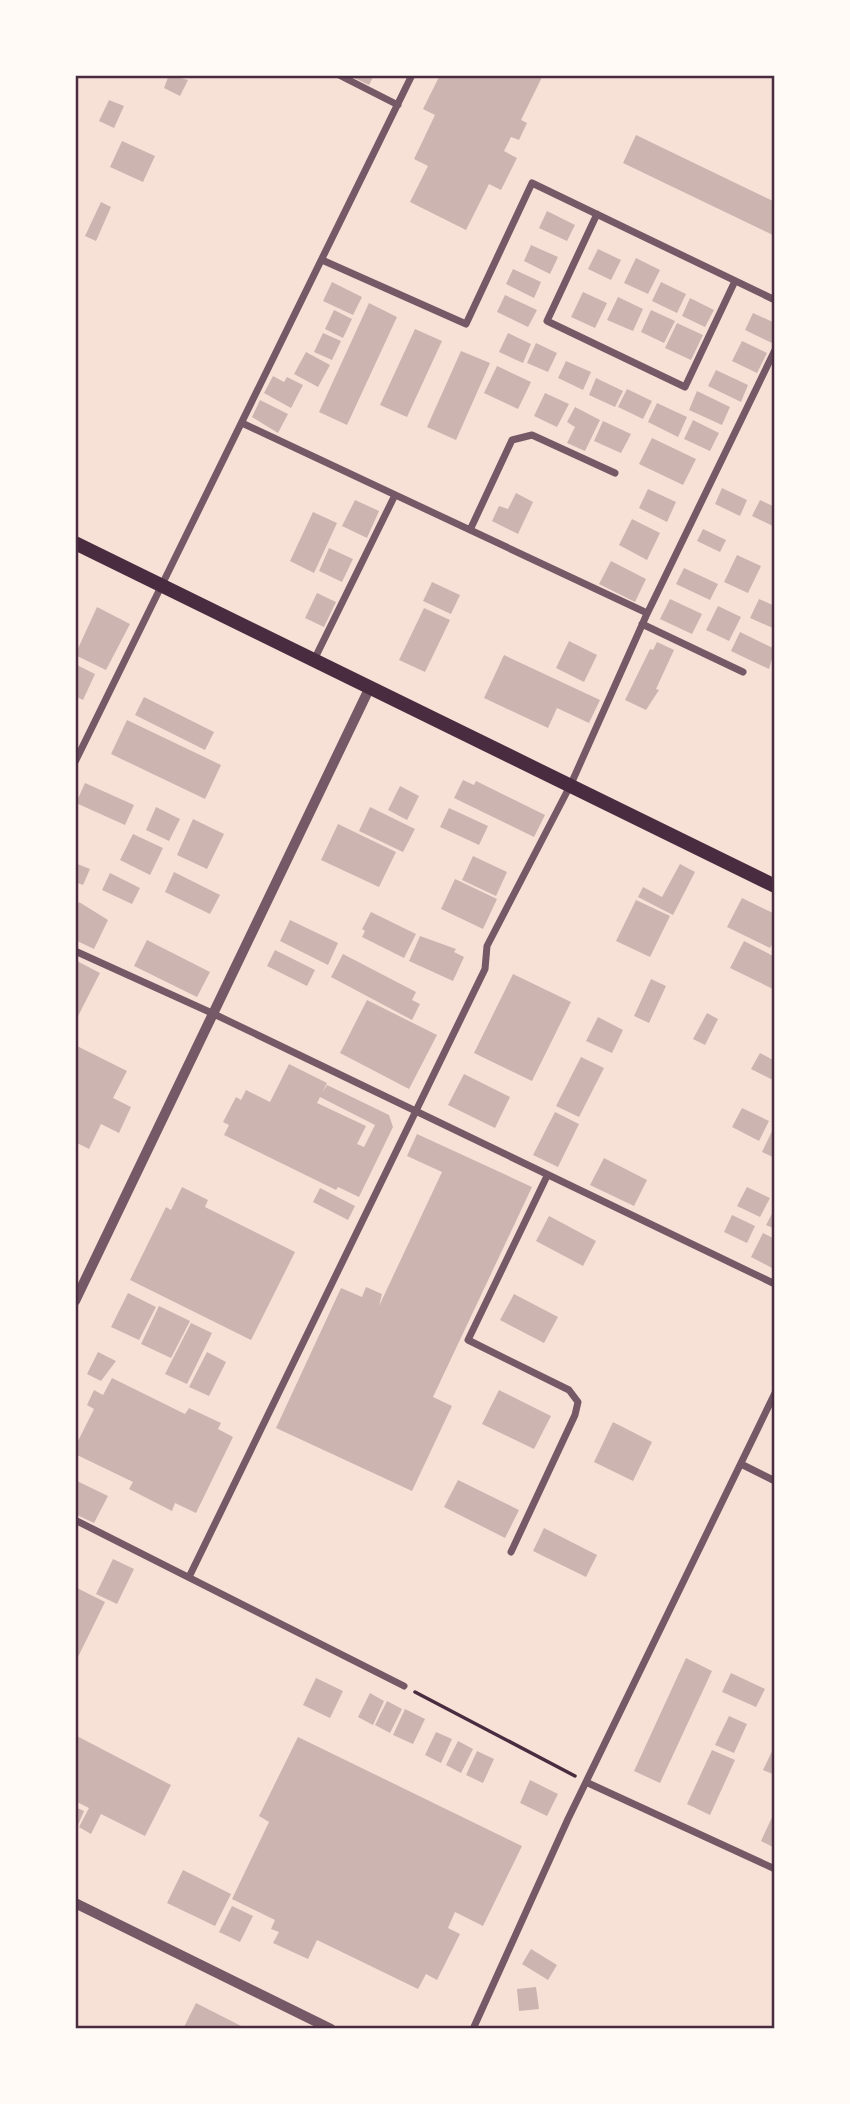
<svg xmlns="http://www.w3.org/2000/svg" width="850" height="2104" font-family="Jost,sans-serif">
	<rect width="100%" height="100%" fill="#f7e1d7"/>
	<!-- building -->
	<path fill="#ccb4b1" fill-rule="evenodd" d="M169 75 188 80 180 96 164 88Z
		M348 75H374L369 85Z
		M440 75H543L521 120 527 123 519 140 511 137 504 151 517 158 501 190 489 184 466 230 410 202 428 166 414 159 435 115 423 109Z
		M109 100 124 106 114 128 99 121Z
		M636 135 775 202V236L623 163Z
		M122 141 155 156 143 182 110 167Z
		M101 202 111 207 96 241 85 236Z
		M547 211 575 225 567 241 539 228Z
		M531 245 558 257 550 274 524 261Z
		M598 249 621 260 611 280 588 269Z
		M636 258 660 270 648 294 624 283Z
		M513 269 541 282 534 298 506 284Z
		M332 282 362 297 353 315 323 301Z
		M661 282 686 294 677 313 652 301Z
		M583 292 607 303 595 328 571 317Z
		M505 295 537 310 528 327 497 312Z
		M618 297 643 309 633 331 607 320Z
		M690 298 714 310 705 327 682 316Z
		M369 303 397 317 347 425 319 412Z
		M334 310 352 319 343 338 325 329Z
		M651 310 675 321 664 343 641 332Z
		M753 313 775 323 772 343 745 330Z
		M677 323 703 335 691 360 665 348Z
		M415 329 442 341 407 417 380 405Z
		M323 333 341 341 332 360 314 352Z
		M508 333 531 344 523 363 499 352Z
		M742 341 767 353 757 373 732 361Z
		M536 343 557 353 548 372 527 363Z
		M461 351 490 363 456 440 427 427Z
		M306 352 330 365 318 387 294 374Z
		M566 361 591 372 583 390 558 378Z
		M497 366 531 382 518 409 484 393Z
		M716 370 748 385 741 402 708 386Z
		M273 376 284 382 287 377 303 385 291 408 264 393Z
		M596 378 623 391 615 407 589 395Z
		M627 389 652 401 643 419 618 407Z
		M697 391 730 407 722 425 689 410Z
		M545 393 569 404 557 427 534 416Z
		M260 400 288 414 278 433 252 417Z
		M657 403 687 417 678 437 648 422Z
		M575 407 600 420 585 451 567 443 575 427 567 422Z
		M693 420 719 433 710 451 684 439Z
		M603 421 631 434 621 453 594 441Z
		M652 438 696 459 683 485 639 464Z
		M722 488 747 500 740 516 715 504Z
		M648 489 676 502 667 522 639 508Z
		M516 493 533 502 518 534 492 521 499 506 508 509Z
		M355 500 379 511 367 538 342 526Z
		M760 500 775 507V527L752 516Z
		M313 512 337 523 314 573 290 561Z
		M632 519 660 533 647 560 619 545Z
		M703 529 726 540 720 552 697 541Z
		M329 548 353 559 342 582 319 571Z
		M737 555 761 566 748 593 724 582Z
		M611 561 646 579 635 602 599 584Z
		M684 568 718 584 710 600 676 584Z
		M432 582 460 595 451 614 423 601Z
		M317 593 336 602 324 627 305 618Z
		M670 599 702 614 692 634 660 619Z
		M759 599 775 606V629L750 618Z
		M718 606 741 617 729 641 706 630Z
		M97 607 130 624 106 670 75 655Z
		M424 608 450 620 425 672 399 660Z
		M740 632 775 649 769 669 731 651Z
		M569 641 597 655 584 682 556 668Z
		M657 642 674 650 656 689 659 690 646 710 625 700 650 649 653 650Z
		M504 655 600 700 589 723 557 708 548 728 484 698Z
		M75 664 95 674 83 700 75 696Z
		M144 697 214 732 205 750 135 715Z
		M127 720 221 765 205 799 111 754Z
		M463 780 474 785 476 781 545 815 534 837 454 798Z
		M85 783 134 805 125 825 76 803Z
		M400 786 419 796 407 820 388 810Z
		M156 807 180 819 169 841 146 830Z
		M370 807 415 829 403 852 359 831Z
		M449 808 488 826 479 845 440 827Z
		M193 819 224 834 207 869 177 855Z
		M338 824 396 852 379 887 321 860Z
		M133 834 163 848 150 875 120 860Z
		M473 856 507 872 496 896 462 880Z
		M75 863 90 869 83 885 75 882Z
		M680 864 695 872 673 915 638 897 643 887 662 897Z
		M174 872 220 895 210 914 165 892Z
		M110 873 140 888 132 904 102 890Z
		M455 879 497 899 483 929 441 909Z
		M742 898 775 914V940L770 948 727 927Z
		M636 900 670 916 650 957 616 941Z
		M79 902 108 920 94 949 75 940V910Z
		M371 912 416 934 404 958 362 937 365 931 362 929Z
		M290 920 338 943 328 965 280 941Z
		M420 936 456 949 454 952 464 957 453 981 409 961Z
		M147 940 210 972 197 997 134 966Z
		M744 941 775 957V990L730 968Z
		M275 950 315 970 307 986 267 966Z
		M343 954 416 992 412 1000 420 1004 412 1020 331 977Z
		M75 960 100 973 75 1022Z
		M513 974 571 1002 532 1081 474 1053Z
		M651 979 666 986 649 1023 634 1016Z
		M367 1000 437 1035 409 1089 340 1053Z
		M707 1013 718 1019 705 1045 693 1039Z
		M598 1017 623 1030 612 1053 586 1041Z
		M75 1045 127 1071 113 1098 131 1107 119 1133 101 1124 89 1149 75 1142Z
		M760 1053 775 1061 773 1080 751 1069Z
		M581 1057 604 1068 579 1117 556 1106Z
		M289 1064 327 1083 322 1093 327 1085 389 1115 393 1127 359 1197 338 1187 336 1190 224 1135 229 1125 223 1122 236 1097 241 1100 246 1090 270 1102ZM320 1097 375 1125 364 1147 357 1144 366 1126 317 1103Z
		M464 1074 510 1097 495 1128 448 1105Z
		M742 1108 769 1121 759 1141 732 1127Z
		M555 1112 579 1124 558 1167 533 1155Z
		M773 1129 775 1130V1158L762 1152Z
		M417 1134 532 1187 433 1397 452 1406 412 1491 276 1428 341 1288 362 1297 366 1287 382 1294 379 1306 442 1172 407 1156Z
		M604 1158 647 1180 634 1206 590 1185Z
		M182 1187 208 1200 205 1207 295 1252 251 1340 130 1280 166 1207 171 1210Z
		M747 1187 770 1198 760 1217 737 1206Z
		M320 1188 355 1206 348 1220 313 1202Z
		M775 1208V1229L766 1225Z
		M732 1215 755 1226 747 1243 724 1232Z
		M549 1216 596 1241 583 1266 536 1241Z
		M763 1233 775 1239 772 1268 751 1257Z
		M128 1293 156 1307 139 1340 111 1327Z
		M514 1294 558 1317 544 1343 500 1320Z
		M159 1306 190 1321 171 1358 141 1344Z
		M191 1323 212 1333 187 1384 165 1374Z
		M98 1352 116 1361 101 1381 87 1374Z
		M207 1352 226 1362 209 1396 189 1387Z
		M112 1378 185 1414 189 1408 221 1423 218 1429 233 1437 196 1513 175 1503 172 1511 129 1489 133 1482 75 1454V1447L94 1409 87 1405 94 1390 103 1395Z
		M499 1390 551 1416 534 1449 482 1424Z
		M613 1422 652 1442 633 1481 594 1462Z
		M75 1480 108 1496 94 1523 75 1514Z
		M458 1480 519 1510 505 1538 444 1507Z
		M544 1528 597 1555 586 1577 533 1551Z
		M113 1559 134 1569 117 1604 96 1594Z
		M75 1587 105 1602 78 1657 75 1656Z
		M686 1658 712 1671 660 1783 634 1771Z
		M731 1673 765 1689 756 1707 722 1692Z
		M316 1678 343 1691 330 1718 303 1705Z
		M370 1693 384 1701 373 1725 358 1717Z
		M387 1701 402 1709 390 1733 375 1725Z
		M405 1709 425 1719 413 1744 393 1735Z
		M729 1716 747 1724 734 1753 715 1745Z
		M436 1732 452 1739 441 1763 425 1755Z
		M75 1735 171 1785 145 1836 101 1814 91 1834 79 1827 89 1808 75 1801Z
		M298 1737 522 1846 483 1926 455 1912 448 1928 460 1934 437 1980 426 1974 418 1989 317 1940 308 1959 273 1943 279 1932 271 1929 275 1920 232 1899 269 1822 259 1816Z
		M458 1741 473 1749 461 1773 446 1765Z
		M775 1745V1775L763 1770Z
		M712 1750 735 1760 710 1815 687 1804Z
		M477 1751 494 1759 483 1783 466 1775Z
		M530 1780 558 1794 547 1816 520 1803Z
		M75 1807 84 1811 78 1825 75 1823Z
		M775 1811V1848L761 1841Z
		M183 1870 231 1894 215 1926 167 1903Z
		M232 1906 253 1916 240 1942 219 1932Z
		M531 1949 557 1965 548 1980 522 1964Z
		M536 1987 539 2009 519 2011 517 1989Z
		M196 2003 247 2029H183Z"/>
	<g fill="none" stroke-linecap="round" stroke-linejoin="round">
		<!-- path -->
		<path stroke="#4a2c40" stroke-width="3.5" d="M415 1692 575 1776"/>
		<!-- minor -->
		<path stroke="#755966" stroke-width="7" d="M339 75 398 105
			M597 214 547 321 685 387 735 281
			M322 260 466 324 532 183 775 300
			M242 423 647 613
			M470 530 512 440 532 435 615 473
			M642 624 743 672
			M314 660 395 495
			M75 762 412 75
			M75 951 214 1014 775 1284
			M741 1464 775 1481
			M75 1520 404 1686
			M511 1552 575 1415 578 1402 569 1390 468 1340 547 1176
			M190 1575 485 969 487 946 571 784 646 616 775 350
			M588 1783 775 1869
			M473 2029 568 1819 775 1393"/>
		<!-- tertiary -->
		<path stroke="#755966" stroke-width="10" d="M75 1301 370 687
			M75 1903 331 2029"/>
		<!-- primary -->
		<path stroke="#4a2c40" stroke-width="14" d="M75 543 775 886"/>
	</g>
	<!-- border -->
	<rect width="850" height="2104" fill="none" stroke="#fffaf5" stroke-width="154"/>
	<rect x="77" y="77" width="696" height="1950" fill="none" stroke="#4a2c40" stroke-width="2.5"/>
</svg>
